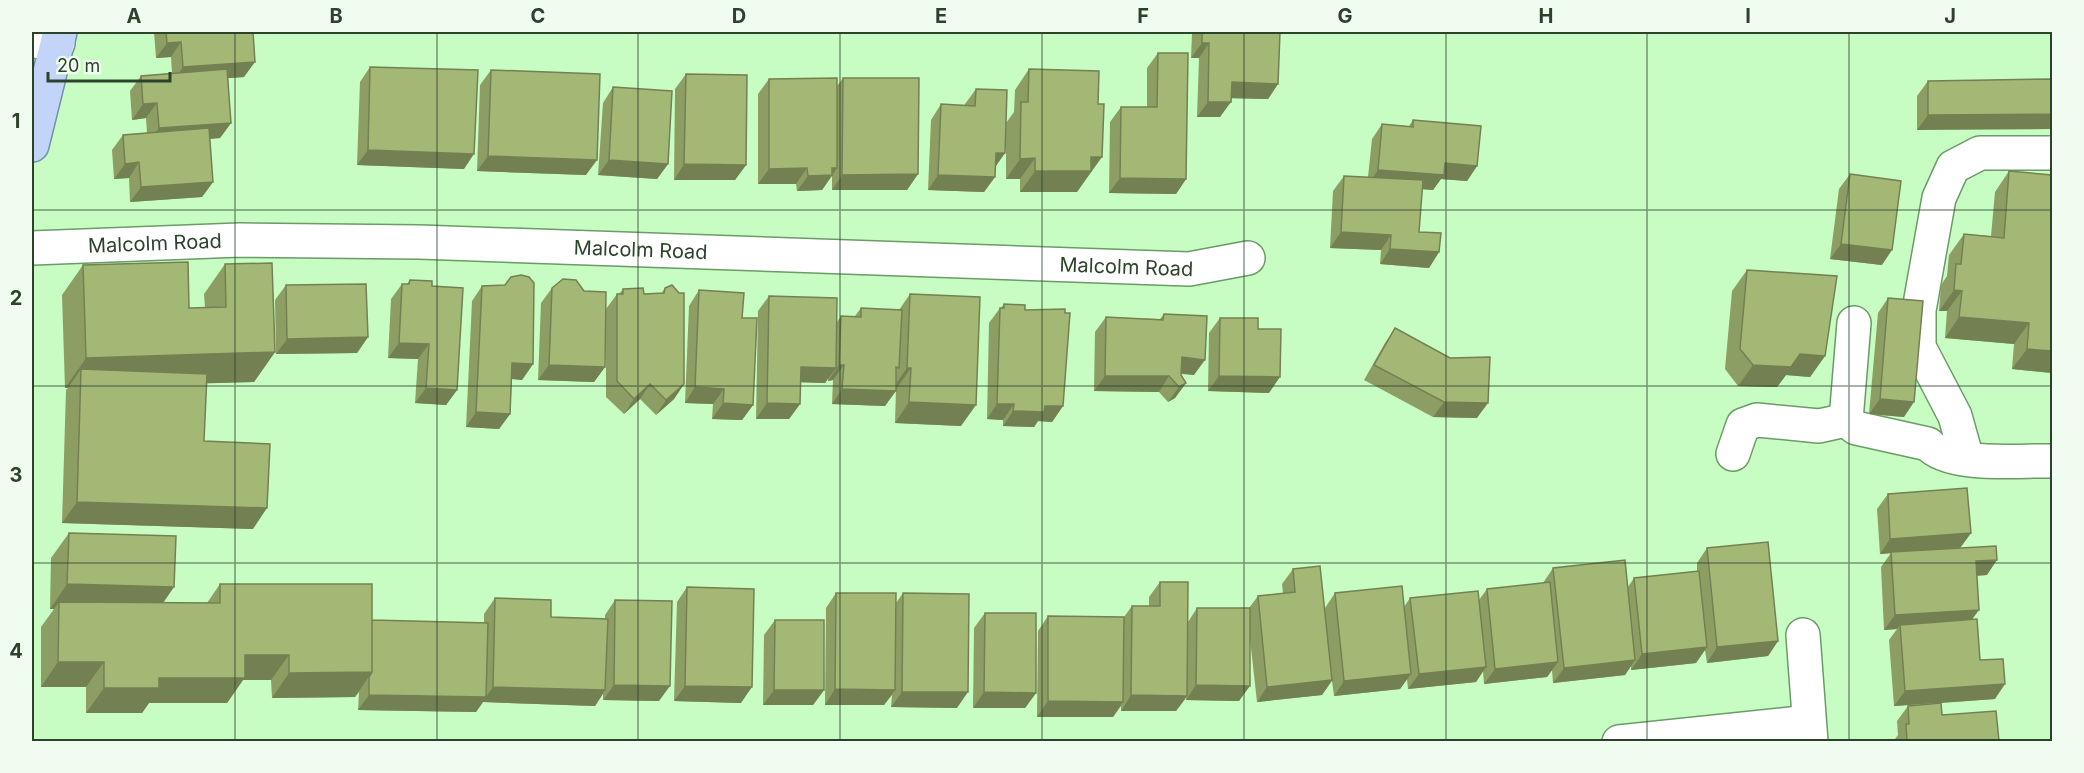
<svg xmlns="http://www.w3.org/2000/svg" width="2084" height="773" font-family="Inter,sans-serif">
	<rect width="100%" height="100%" fill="#c7fcc2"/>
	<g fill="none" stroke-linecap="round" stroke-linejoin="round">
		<!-- minor casing -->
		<g stroke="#6b9b66" stroke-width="36">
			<g id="minor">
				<path d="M32 41 58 43"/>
				<path id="s1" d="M32 248 240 240 419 242 1189 269 1248 258"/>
				<path d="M1854 323 1846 420 1856 428 1928 444C1950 468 2020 460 2052 461"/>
				<path d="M1733 454 1743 425 1757 420 1819 426 1846 420"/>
				<path d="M1967 459 1955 416 1919 347V310L1939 198 1953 167 1980 153H2052"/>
				<path d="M1803 635 1811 742"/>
				<path d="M1619 742 1809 722"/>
			</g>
		</g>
		<!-- major casing -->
		<g stroke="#748fac" stroke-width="36">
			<path id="major" d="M32 145 60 32"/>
		</g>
		<!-- minor -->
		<use href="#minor" stroke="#fff" stroke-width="33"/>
		<!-- major -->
		<use href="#major" stroke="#c2d4f7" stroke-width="33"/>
	</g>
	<!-- wall -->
	<path fill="#8d9e65" d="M154 32H253L244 77 228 78 231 123 220 138 210 139 213 182 202 197 130 202 129 178 114 179 112 150 123 135 147 133 146 118 132 120 130 91 141 76 172 73 171 57 156 58Z
		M1193 32H1280L1278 84 1268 99 1231 98 1220 117H1197L1199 58H1191L1192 33Z
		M1158 53 1186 179 1176 194 1109 193 1110 122 1121 107H1147V68Z
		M370 67 464 169 357 165 360 82Z
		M1029 69 1087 178H1086L1077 192H1020V179H1006V123L1014 112 1015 90Z
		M491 70 586 175 477 171 480 85Z
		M686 74 746 165 735 180H674L675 89Z
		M843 78 918 174 907 190H832V176L822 190 797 191 796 184H758V94L769 79 837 86Z
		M2052 79 1917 130V96L1928 81Z
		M613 87 668 164 657 179 598 175 603 103Z
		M976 89 1005 153 995 166V177L984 192 928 190 931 120 941 104 965 106V104Z
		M1413 120 1477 166 1467 181 1441 179 1433 190 1422 189 1419 232 1439 252 1429 268 1380 264 1381 250 1330 248 1333 191 1344 176 1368 177 1372 139 1382 124 1409 126Z
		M2009 171 2052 175V373L2012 369 2014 344 1945 338 1947 311H1939L1941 285 1947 276 1949 255 1964 234 1991 236 1995 192Z
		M1850 174 1882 265 1830 259 1839 189Z
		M225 264 275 352 254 382 206 383 204 441 253 529 62 523 66 390 68 388H65L62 295 83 265 189 308H205L204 294Z
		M1747 270 1825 356 1810 377 1786 375 1777 387 1738 386 1725 369 1732 291Z
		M410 280 432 286 457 390 446 405 415 403 418 359 388 358 391 299 402 284H407Z
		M286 285 368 337 357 353 276 354 275 300Z
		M505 285 533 364 522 380 512 379 510 414 499 429 466 427 472 301 482 286Z
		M552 288 605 367 594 382 538 380 541 303Z
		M665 288 684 384 674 399 656 415 640 399 624 414 606 397V309L617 294H619L623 289 644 294H661Z
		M699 290 742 318 753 405 742 420 712 419 713 404 685 403 689 306Z
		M910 294 961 426 895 423 896 389 885 406 832 404 833 380 828 381V378L825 383 800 382V404L789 419H756L758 311 769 296 837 322 841 316H855L861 308 899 310Z
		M1888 298 1904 417 1869 414 1878 313Z
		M1004 304 1025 310 1063 406 1052 422 1038 421 1034 427 1003 426V420L987 419 989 323 1000 308H1001Z
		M1164 314 1194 375 1181 374V375L1186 383 1175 398 1168 402 1159 392 1094 391 1095 332 1106 317 1160 319Z
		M1220 318 1269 393 1208 391 1209 333Z
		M1395 328 1477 418 1433 417 1364 380 1385 343Z
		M1888 494 1971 533 1960 548 1987 575 1977 576 1973 619 1980 660 1995 699 1941 703 1942 715 1999 741H1895V739L1898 735 1897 721 1908 706 1938 703 1894 706 1889 640 1897 629 1884 630 1881 567 1891 553 1880 554 1877 509Z
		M69 533 164 603H207L220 584 372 620 484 623V614L495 598 551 617 605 619V615L615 600 659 701 603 700V694L595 706 483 702 476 712 358 710 359 692 355 697 272 698 271 680H243L227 703H149L142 713H86V687H41V627L54 609H50L51 558Z
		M1707 548 1778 641 1768 656 1707 663 1705 650 1696 663 1631 670V666L1625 675 1553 683 1552 670 1547 677 1484 684 1483 671 1476 682 1408 689 1407 679 1400 689 1334 696 1332 681 1322 695 1257 702 1250 639 1239 701 1186 700V698L1176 711H1121V706L1113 717H1037L1038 631 1048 616 1124 617 1132 606H1149V597L1160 582 1188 622 1197 608H1249L1258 596 1283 593 1282 584 1293 569 1325 608 1335 593 1404 607 1410 598 1479 600 1487 589 1543 583 1553 568 1628 587 1634 578 1697 571V563Z
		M687 587 741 703 674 701 677 602Z
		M836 593 896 603 903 593 957 708 891 707 892 695 884 705H825L826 608Z
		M985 613 1036 693 1025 708H973L974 628Z
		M775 620 824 690 813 705H763L764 635Z"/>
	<!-- shaded-wall -->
	<path fill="#738152" d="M181 42 171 57 156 58 167 43Z
		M1202 43H1209L1199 58H1191Z
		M255 62 244 77 172 82 183 67Z
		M1232 82 1278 84 1268 99 1221 98Z
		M1208 102H1231L1220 117H1197Z
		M157 103 146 118 132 120 143 104Z
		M2052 114V129L1917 130 1928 115Z
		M231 123 220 138 148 143 159 128Z
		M368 150 474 154 464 169 357 165Z
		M996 153H1005L994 169Z
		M488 156 597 160 586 175 477 171Z
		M1091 157H1102L1077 192H1020L1035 171Z
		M1035 158 1020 179H1006L1020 159Z
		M609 160 668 164 657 179 598 175Z
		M139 162 129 178 114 179 125 164Z
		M1445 163 1477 166 1467 181 1441 179 1433 190 1368 185 1378 170Z
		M684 164 746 165 735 180H674Z
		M807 168 796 184H758L769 169Z
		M832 168H837L822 190 797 191 808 176Z
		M918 174 907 190H832L842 175Z
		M938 175 995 177 984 192 928 190Z
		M1120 178 1186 179 1176 194 1109 193Z
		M213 182 202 197 130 202 141 187Z
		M1341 232 1391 235 1381 250 1330 248Z
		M1841 244 1892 250 1882 265 1830 259Z
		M1390 249 1439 252 1429 268 1380 264Z
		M1954 290 1962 291 1947 311H1939Z
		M1959 317 2029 323 2014 344 1945 338Z
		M368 337 357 353 276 354 287 339Z
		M399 343 429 344 418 359 388 358Z
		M2027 349 2052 351V373L2012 369Z
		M275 352 254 382 80 387 81 369 68 388H65L86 358Z
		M1800 354 1825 356 1810 377 1786 375 1777 387 1738 386 1753 365Z
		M1182 357 1205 360 1194 375 1171 372Z
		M512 363 533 364 522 380 502 378Z
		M549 365 605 367 594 382 538 380Z
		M839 365H844L833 380 828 381Z
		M801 367 836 368 825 383 790 382Z
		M907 368H911L896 389H892Z
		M1105 376H1169L1159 392 1094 391Z
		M1219 376 1280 377 1269 393 1208 391Z
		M1186 383 1175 398 1168 402 1179 387Z
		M650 384 640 399 624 414 634 399Z
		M684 384 674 399 656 415 666 400Z
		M695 387 724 389 713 404 685 403Z
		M426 388 457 390 446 405 415 403Z
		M842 389 896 391 885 406 832 404Z
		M1880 399 1914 402 1904 417 1869 414Z
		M909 402 976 405 961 426 895 423Z
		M1444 402 1488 403 1477 418 1433 417Z
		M723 403 753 405 742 420 712 419Z
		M767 403 800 404 789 419H756Z
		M997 404H1014L1003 420 987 419Z
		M1045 406H1063L1052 422 1038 421 1034 427 1003 426 1013 411Z
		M476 412 510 414 499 429 466 427Z
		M77 502 267 508 253 529 62 523Z
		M1971 533 1960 548 1880 554 1890 539Z
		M1997 560 1987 575 1965 576 1976 561Z
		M67 584 174 587 157 612 59 602 54 609H50Z
		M1979 610 1968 625H1900L1897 629 1884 630 1895 615Z
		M1778 641 1768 656 1707 663 1717 647Z
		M1707 647 1696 663 1631 670 1642 654Z
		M245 655H289L271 680H243L227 703H149L142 713H86L104 688Z
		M1635 660 1625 675 1553 683 1564 668Z
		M58 662H104L86 687H41Z
		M1558 662 1547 677 1484 684 1495 669Z
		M1486 667 1476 682 1408 689 1419 674Z
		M372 672 355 697 272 698 289 673Z
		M1411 674 1400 689 1334 696 1344 681Z
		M1332 680 1322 695 1257 702 1267 687Z
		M2005 684 1995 699 1894 706 1905 691Z
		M614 685 670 686 659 701 603 700Z
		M1196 685 1250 686 1239 701 1186 700Z
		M685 686 752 687 741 703 674 701Z
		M493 687 605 690 595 706 483 702 476 712 358 710 369 695 486 697Z
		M835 689 895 690 884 705H825Z
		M774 690H824L813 705H763Z
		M902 692H968L957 708 891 707Z
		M984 692 1036 693 1025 708H973Z
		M1131 695 1187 696 1176 711H1121Z
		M1048 701 1123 702 1113 717H1037Z"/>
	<!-- building -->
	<path fill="#a4b875" stroke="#738152" stroke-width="1.5" d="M166 32H253L255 62 183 67 181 42 167 43Z
		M1202 32H1280L1278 84 1232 82 1231 102H1208L1209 43H1202Z
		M1158 53H1188L1186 179 1120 178 1121 107H1157Z
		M370 67 478 70 474 154 368 150Z
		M227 69 231 123 159 128 157 103 143 104 141 76Z
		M1029 69 1099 71 1098 104H1104L1102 157H1091V171H1035V158L1020 159 1021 102H1028Z
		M491 70 600 74 597 160 488 156Z
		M686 74 747 75 746 165 684 164Z
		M837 78V168H832V175L808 176 807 168 769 169V79Z
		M843 78H919L918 174 842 175Z
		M2052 79V114L1928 115V81Z
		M613 87 672 91 668 164 609 160Z
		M976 89 1007 90 1005 153H996L995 177 938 175 941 104 975 106Z
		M1413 120 1481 126 1477 166 1445 163 1444 175 1378 170 1382 124 1413 127Z
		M209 128 213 182 141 187 139 162 125 164 123 135Z
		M2009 171 2052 175V351L2027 349 2029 323 1959 317 1962 291 1954 290 1956 264H1961L1964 234 2004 238Z
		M1850 174 1901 181 1892 250 1841 244Z
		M1344 176 1423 180 1419 232 1441 233 1439 252 1390 249 1391 235 1341 232Z
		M188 262 189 308 226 307 225 264 272 263 275 352 86 358 83 265Z
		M1747 270 1837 276 1825 356 1800 354 1791 367 1753 365 1740 349Z
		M521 275 529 277 534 283 533 364 512 363 510 414 476 412 482 286 505 285 511 277Z
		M563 279 576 280 584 291 606 292 605 367 549 365 552 288Z
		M410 280 432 281V286L463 288 457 390 426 388 429 344 399 343 402 284H409Z
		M366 284 368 337 287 339 286 285Z
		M672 285 679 293H684V384L666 400 650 384 634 399 617 381V294H623V289L643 288 644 294 664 293 665 288Z
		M699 290 744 293 742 318H757L753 405 723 403 724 389 695 387Z
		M910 294 980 297 976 405 909 402 911 368H907Z
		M769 296 837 298 836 368 801 367 800 404 767 403Z
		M1888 298 1923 301 1914 402 1880 399Z
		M1004 304 1025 305V310L1065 309V313H1070L1063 406H1045L1044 412 1013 411 1014 404H997L1000 308H1004Z
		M861 308 902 310 899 368 896 367V391L842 389 844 365H839L841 316 861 317Z
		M1164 314 1207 316 1205 360 1182 357 1181 375 1186 383 1179 387 1169 376H1105L1106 317 1163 320Z
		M1220 318H1258V329H1281L1280 377 1219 376Z
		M1395 328 1450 358 1490 357 1488 403 1444 402 1374 365Z
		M81 369 207 374 204 441 270 444 267 508 77 502Z
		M1967 488 1971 533 1890 539 1888 494Z
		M69 533 176 536 174 587 67 584Z
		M1768 542 1778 641 1717 647 1707 548Z
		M1996 546 1997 560 1976 561 1979 610 1895 615 1891 552Z
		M1625 560 1635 660 1564 668 1553 568Z
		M1320 566 1332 680 1267 687 1258 596 1295 592 1293 569Z
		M1699 571 1707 647 1642 654 1634 578Z
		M1160 582H1188L1187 696 1131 695 1132 606H1160Z
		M1550 582 1558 662 1495 669 1487 589Z
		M220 584H372V672L289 673V655H245V678H159V688H104V662H58L59 602 220 603Z
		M1402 586 1411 674 1344 681 1335 593Z
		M687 587 754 589 752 687 685 686Z
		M1478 591 1486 667 1419 674 1410 598Z
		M836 593H896L895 690 835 689Z
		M903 593 969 594 968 692H902Z
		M495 598 551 600V617L608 619 605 690 493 687Z
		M615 600 672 601 670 686 614 685Z
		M1197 608H1250V686L1196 685Z
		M985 613H1036V693L984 692Z
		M1048 616 1124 617 1123 702 1048 701Z
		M1977 619 1980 660 2003 659 2005 684 1905 691 1900 625Z
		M372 620 488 623 486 697 369 695V677L372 672Z
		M775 620H824V690H774Z
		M1941 703 1942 715 1996 711 1999 741H1907L1906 724H1909L1908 706Z"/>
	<!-- grid -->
	<path fill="none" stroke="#2d422b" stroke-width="1.5" stroke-opacity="0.55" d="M235 32V742M437 32V742M638 32V742M840 32V742M1042 32V742M1244 32V742M1446 32V742M1647 32V742M1849 32V742M32 210H2052M32 386H2052M32 563H2052"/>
	<g text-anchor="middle" stroke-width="5" stroke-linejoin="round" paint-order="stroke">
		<!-- street labels -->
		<g font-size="20" fill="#2d422b" stroke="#f1fcf0">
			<text dy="7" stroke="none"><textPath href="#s1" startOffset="123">Malcolm Road</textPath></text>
			<text dy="7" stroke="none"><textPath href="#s1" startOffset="609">Malcolm Road</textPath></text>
			<text dy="7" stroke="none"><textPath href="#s1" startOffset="1095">Malcolm Road</textPath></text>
		</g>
	</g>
	<!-- border -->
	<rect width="2084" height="773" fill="none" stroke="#f1fcf0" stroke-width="66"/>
	<!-- scale -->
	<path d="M48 72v9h122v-9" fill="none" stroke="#2d422b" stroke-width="3"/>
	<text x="57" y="72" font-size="18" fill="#2d422b" stroke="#f1fcf0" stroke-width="4.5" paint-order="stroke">20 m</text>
	<rect x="33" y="33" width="2018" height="707" fill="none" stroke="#2d422b" stroke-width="2"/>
	<g font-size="20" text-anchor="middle" font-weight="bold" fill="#2d422b">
		<text x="134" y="23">A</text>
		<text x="336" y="23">B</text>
		<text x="538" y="23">C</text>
		<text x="739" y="23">D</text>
		<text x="941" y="23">E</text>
		<text x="1143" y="23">F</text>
		<text x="1345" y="23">G</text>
		<text x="1546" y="23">H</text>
		<text x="1748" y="23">I</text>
		<text x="1950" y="23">J</text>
		<text x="16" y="128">1</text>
		<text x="16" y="305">2</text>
		<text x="16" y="482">3</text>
		<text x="16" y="658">4</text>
	</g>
</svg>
